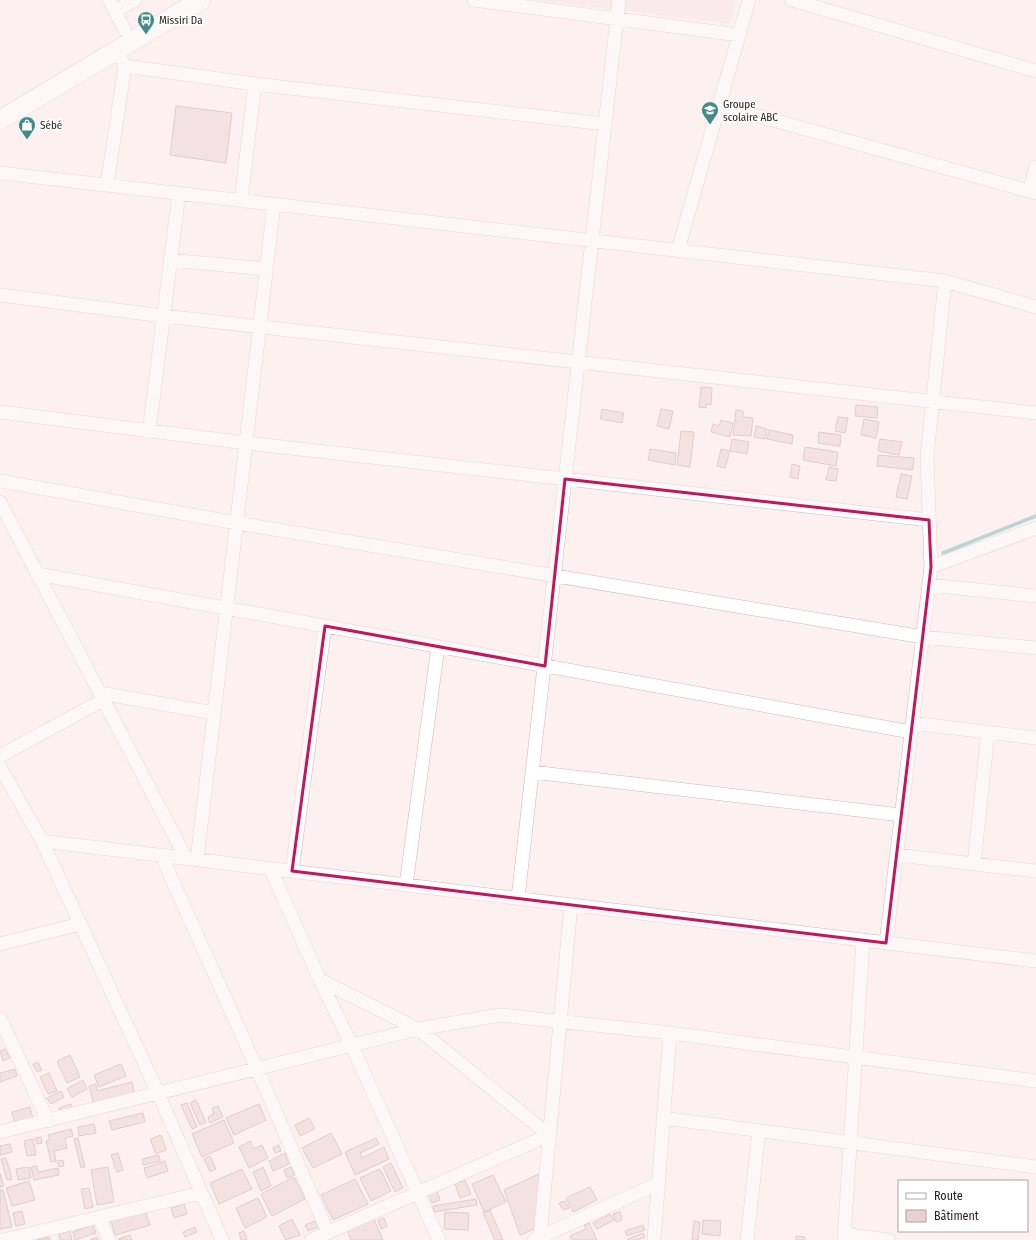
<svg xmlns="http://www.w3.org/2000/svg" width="1036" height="1240" font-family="'Fira Sans Condensed',sans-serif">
	<rect width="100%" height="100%" fill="#fcf0f0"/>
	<!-- built -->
	<path fill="#f8e2e2" d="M539 0H736L730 24Z"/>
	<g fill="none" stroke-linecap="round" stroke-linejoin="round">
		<!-- stream -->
		<path stroke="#68b5b4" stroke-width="3.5" d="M943 553 1036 516"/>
	</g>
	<!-- building -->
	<path fill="#ebd0d0" stroke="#bea3a4" d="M176 106 232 113 226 163 170 155Z
		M701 387 712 388 711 405 706 404V408L699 407Z
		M856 405 878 407 877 418 855 416Z
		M602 409 624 413 622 423 600 419Z
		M661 409 673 411 669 429 657 426Z
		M736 410 743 411V417L753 418 751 436 733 435Z
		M838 417 848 418 845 433 835 431Z
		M864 419 879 422 876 438 861 435Z
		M721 420 733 423 730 437 711 432 713 424 719 426Z
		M756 426 767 429 765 439 754 437Z
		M769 430 793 435 792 444 767 439Z
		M681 431 694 432 690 467 677 465Z
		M819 432 841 435 840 446 818 443Z
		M732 439 749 442 747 454 730 451Z
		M880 439 902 442 899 455 878 451Z
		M805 447 838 452 836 466 803 460Z
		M650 449 676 453 675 465 648 460Z
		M721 449 730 451 725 468 717 466Z
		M878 455 914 458 913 470 877 466Z
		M792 464 800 466 798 479 790 477Z
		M829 467 838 469 836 481 826 480Z
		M901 474 912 476 907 499 896 497Z
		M5 1049 10 1058 3 1061 0 1051Z
		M70 1055 80 1077 67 1083 57 1061Z
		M38 1062 42 1070 37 1072 33 1064Z
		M121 1064 126 1076 99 1087 94 1075Z
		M15 1069 17 1076 0 1082V1073Z
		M49 1073 57 1091 48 1094 40 1077Z
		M83 1080 87 1089 72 1097 67 1089Z
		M132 1082 135 1095 94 1106 89 1086 96 1084 97 1091Z
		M61 1091 64 1097 51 1104 47 1098Z
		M196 1100 206 1122 200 1125 190 1103Z
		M187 1103 197 1127 192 1129 181 1105Z
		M71 1104 73 1111 61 1115 59 1108Z
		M259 1104 266 1120 234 1135 226 1118Z
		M218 1106 223 1117 210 1123 208 1117 214 1114 212 1108Z
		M30 1107 33 1119 15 1124 12 1112Z
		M143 1113 145 1122 112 1130 109 1121Z
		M309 1118 315 1129 300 1136 295 1125Z
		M224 1120 234 1143 202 1157 192 1134Z
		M94 1124 96 1133 79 1136 78 1127Z
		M71 1129 73 1136 65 1138 67 1148 54 1151 56 1161 51 1162 46 1141 50 1140 48 1135Z
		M331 1133 342 1154 313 1168 302 1148Z
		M161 1135 166 1150 156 1154 150 1139Z
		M41 1137 42 1143 37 1144 35 1138Z
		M78 1138 85 1167 81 1168 74 1139Z
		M376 1138 379 1144 360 1153 362 1158 384 1147 389 1159 355 1175 345 1152Z
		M33 1139 36 1155 27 1156 24 1141Z
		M250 1141 254 1149 262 1145 268 1158 249 1168 239 1147Z
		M10 1144 12 1152 0 1155V1146Z
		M279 1145 281 1151 275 1153 273 1148Z
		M118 1153 123 1170 117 1172 111 1155Z
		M285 1153 289 1164 273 1171 269 1161Z
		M159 1155 160 1161 143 1165 142 1159Z
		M210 1156 216 1169 210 1172 204 1159Z
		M6 1158 12 1179 7 1180 1 1159Z
		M63 1160 64 1166 59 1167 57 1161Z
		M165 1161 168 1171 147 1178 144 1168Z
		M391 1163 403 1188 395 1192 383 1167Z
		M37 1166 38 1172 58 1168 59 1175 34 1180 31 1167Z
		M29 1167 31 1178 18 1180 16 1169Z
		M108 1167 114 1202 97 1205 91 1170Z
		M263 1167 271 1186 261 1191 253 1172Z
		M291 1167 294 1175 287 1178 284 1170Z
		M242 1169 252 1189 219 1204 210 1183Z
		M380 1169 391 1191 371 1201 360 1178Z
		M0 1173 4 1186 0 1187Z
		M539 1174V1227L520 1235 504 1190Z
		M493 1175 506 1202 484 1212 472 1184Z
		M294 1177 305 1199 272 1216 261 1194Z
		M355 1179 368 1204 333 1220 321 1195Z
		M465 1180 471 1194 460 1198 455 1184Z
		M29 1181 35 1200 12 1206 6 1188Z
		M590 1187 597 1200 573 1212 566 1198Z
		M89 1188 93 1207 85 1209 81 1189Z
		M436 1189 440 1200 432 1203 427 1191Z
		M0 1190H3L12 1227 0 1229Z
		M258 1198 267 1217 245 1228 236 1208Z
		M476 1199 477 1205 434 1212 433 1206Z
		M565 1201 569 1208 563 1210 559 1203Z
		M184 1204 187 1214 174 1218 171 1208Z
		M490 1210 503 1240H495L483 1213Z
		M22 1211 25 1224 16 1226 13 1213Z
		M145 1211 150 1225 115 1235 111 1221Z
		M445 1212 469 1213 468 1230 444 1229Z
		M620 1212 622 1220 616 1222 613 1214Z
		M610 1214 614 1220 597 1229 593 1223Z
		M373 1217 383 1240H351L346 1228Z
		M384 1218 387 1226 381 1229 378 1220Z
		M292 1219 300 1235 286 1240 279 1226Z
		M703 1220 721 1221 720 1236 702 1234Z
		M315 1221 318 1227 308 1231 305 1225Z
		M694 1221 700 1222 698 1240H692Z
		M589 1223 597 1240H572L570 1236 586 1229 584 1225Z
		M93 1225 96 1233 75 1240 73 1232Z
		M643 1225 645 1230 627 1236 625 1231Z
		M195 1227 197 1232 185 1237 183 1232Z
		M70 1231 72 1240H60L59 1234Z
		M244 1231 247 1240H241L239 1233Z
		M643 1233 645 1237 638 1240H628V1239Z
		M130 1235 132 1240H118V1239Z
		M796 1236 805 1237V1240H796Z
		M49 1237 50 1240H37Z
		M97 1237 99 1240H90Z"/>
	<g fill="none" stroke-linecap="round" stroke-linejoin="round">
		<!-- minor casing -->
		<g stroke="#d2b7b7" stroke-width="14">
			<path id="minor" d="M109 0 125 30
				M474 0 739 35
				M792 0 1036 71
				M115 11 135 0
				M125 66 255 84 605 124
				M719 105 1036 193
				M0 173 945 281 1036 307
				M107 185 125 66 121 59
				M1029 191 1036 167
				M241 200 255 84
				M678 250 749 0
				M170 260 266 269
				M0 295 163 316 1036 413
				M0 412 246 443 929 520
				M149 432 179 193
				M0 481 237 523 923 637 1036 648
				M0 502 186 858
				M931 567 1036 528
				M37 574 911 732
				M929 585 1036 596
				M100 693 214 713
				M912 723 1036 738
				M0 756 103 700
				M0 767 42 841 158 1093 222 1240
				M532 772 901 815
				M42 841 1036 961
				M161 855 257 1069 328 1233
				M897 855 1036 871
				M197 860 274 204
				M974 864 988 732
				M270 868 320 980 352 1046 439 1240
				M292 871 325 626
				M406 885 438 647
				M518 898 619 0
				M886 943 931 567 927 456 945 281
				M0 944 80 924
				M0 1018 48 1121
				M663 1118 1036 1167
				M0 1132 418 1029 500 1015 670 1033 1036 1081
				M99 1217 109 1240
				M844 1234 888 1240
				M540 1237 571 905
				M3 1240 201 1193
				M311 1240 549 1135 418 1029 320 980
				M534 1240 659 1183
				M654 1240 670 1033
				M747 1240 759 1131
				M844 1240 863 940"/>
		</g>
		<!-- highway casing -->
		<g stroke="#d2b7b7" stroke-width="20">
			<path id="highway" d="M0 120 201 0"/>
		</g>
		<!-- minor -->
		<use href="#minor" stroke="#fff" stroke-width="13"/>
		<!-- highway -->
		<use href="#highway" stroke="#fff" stroke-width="19"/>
	</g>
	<!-- marked area -->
	<path d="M0 0H1036V1240H0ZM565 479 929 520 931 567 886 943 292 871 325 626 545 666Z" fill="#fcf0f0" fill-opacity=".55" fill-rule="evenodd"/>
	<path fill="none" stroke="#c2185b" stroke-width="3" stroke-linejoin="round" d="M565 479 929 520 931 567 886 943 292 871 325 626 545 666Z"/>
	<!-- icons -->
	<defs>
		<g id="bus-pin" transform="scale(0.9)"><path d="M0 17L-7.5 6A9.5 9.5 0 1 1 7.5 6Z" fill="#438b89" stroke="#fff"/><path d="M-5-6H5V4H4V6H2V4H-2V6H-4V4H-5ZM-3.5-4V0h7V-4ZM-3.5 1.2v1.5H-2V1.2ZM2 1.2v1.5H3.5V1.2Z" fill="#fff"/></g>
		<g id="school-pin" transform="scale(0.9)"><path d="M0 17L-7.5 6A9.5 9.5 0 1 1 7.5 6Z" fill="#438b89" stroke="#fff"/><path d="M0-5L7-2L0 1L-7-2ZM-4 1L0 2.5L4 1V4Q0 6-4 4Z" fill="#fff"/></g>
		<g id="shop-pin" transform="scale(0.9)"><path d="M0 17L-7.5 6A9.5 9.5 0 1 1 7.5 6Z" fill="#438b89" stroke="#fff"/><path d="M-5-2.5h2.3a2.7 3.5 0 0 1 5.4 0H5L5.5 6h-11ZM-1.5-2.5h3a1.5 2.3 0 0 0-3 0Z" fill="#fff"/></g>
	</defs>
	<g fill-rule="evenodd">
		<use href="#bus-pin" x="146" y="20"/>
		<use href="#school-pin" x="710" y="110"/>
		<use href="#shop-pin" x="27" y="125"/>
	</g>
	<g text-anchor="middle" stroke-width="3" stroke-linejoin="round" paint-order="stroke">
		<!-- poi labels -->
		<g font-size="11" fill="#2a2020" stroke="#fff" text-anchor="start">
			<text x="159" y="24">Missiri Da</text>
			<text x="723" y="108">Groupe<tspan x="723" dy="13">scolaire ABC</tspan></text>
			<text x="40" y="129">Sébé</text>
		</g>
	</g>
	<!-- legend -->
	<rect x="898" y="1180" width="130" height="52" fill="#ffffff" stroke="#aaa6a6"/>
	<rect x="906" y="1193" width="20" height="6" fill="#ffffff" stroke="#aaa6a6"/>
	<text x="934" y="1200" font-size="12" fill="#2a2020">Route</text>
	<rect x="906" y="1210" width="20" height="12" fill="#ebd0d0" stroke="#aaa6a6"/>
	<text x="934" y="1220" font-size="12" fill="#2a2020">Bâtiment</text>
</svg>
